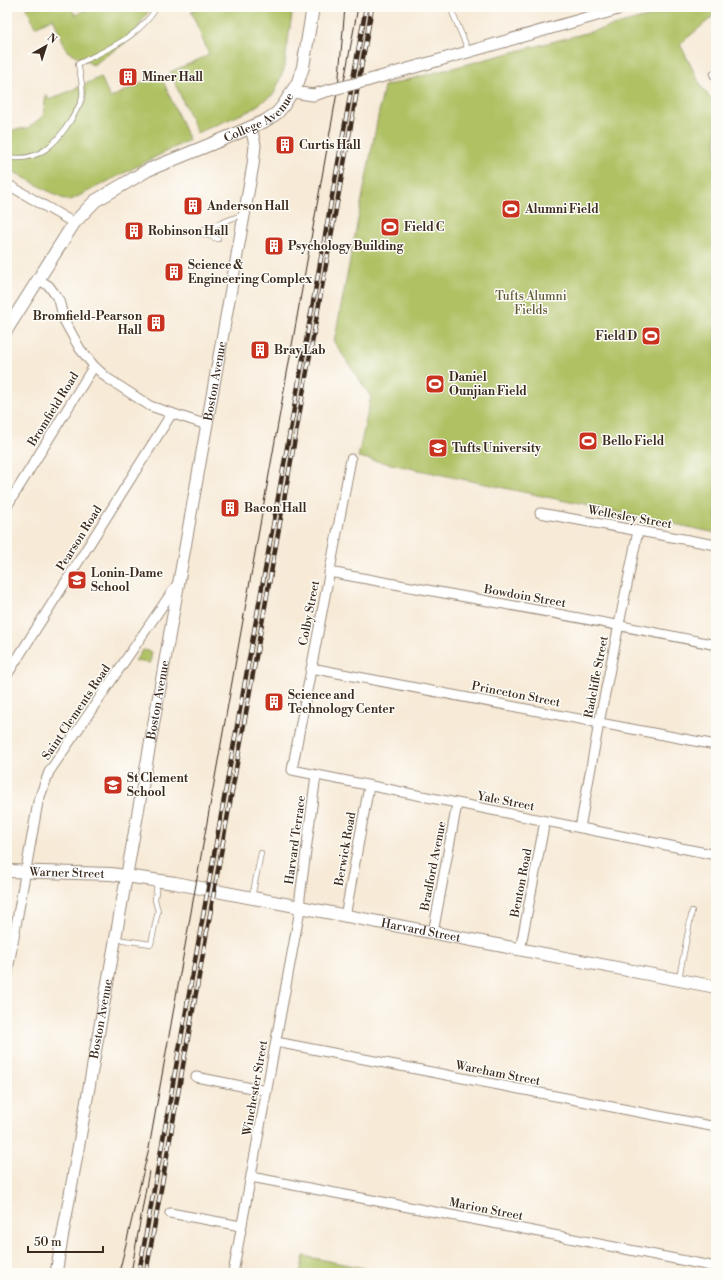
<svg xmlns="http://www.w3.org/2000/svg" width="723" height="1280" font-family="'Libre Bodoni',serif">
	<rect width="100%" height="100%" fill="#fdfcf7"/>
	<filter id="ink" filterUnits="userSpaceOnUse"><feTurbulence type="fractalNoise" baseFrequency=".025" numOctaves="2"/><feDisplacementMap in="SourceGraphic" scale="8" xChannelSelector="R" yChannelSelector="G"/><feConvolveMatrix kernelMatrix="1 2 1 2 8 2 1 2 1" color-interpolation-filters="sRGB"/></filter>
	<filter id="wash" filterUnits="userSpaceOnUse"><feTurbulence type="fractalNoise" baseFrequency=".012" numOctaves="4" result="noise"/><feDisplacementMap in="SourceGraphic" scale="16" xChannelSelector="R" yChannelSelector="G"/><feGaussianBlur stdDeviation="0.9" result="paint"/><feColorMatrix in="noise" values="0 0 0 0 0 0 0 0 0 0 0 0 0 0 0 0 0 1.4 0 .05"/><feComposite in="paint" operator="in"/></filter>
	<g filter="url(#wash)">
		<rect width="100%" height="100%" fill="#f7ead7"/>
		<!-- green -->
		<path fill="#afc164" stroke="#757641" d="M26 7H71L75 15 89 8 90 10 97 7H151L139 26 141 32 93 65 67 51 53 18 35 27Z
			M200 7H293L284 69 274 94 249 111 197 133 170 72 209 55 191 11Z
			M685 7H716V14L680 44 701 86 716 106V533L358 457 371 397 334 342 384 86Z
			M160 74 189 140 69 201 57 196 7 168V131L28 128 43 116 46 94 49 100 101 77 110 98Z
			M144 650 152 652 150 663 135 661 142 651Z
			M304 1256 388 1273H300Z"/>
	</g>
	<g filter="url(#ink)">
		<g fill="none" stroke-linecap="round" stroke-linejoin="round">
			<!-- service casing -->
			<g stroke="#998a7a" stroke-width="6">
				<path id="service" d="M450 7 469 52
					M7 157C38 163 56 144 71 120 75 113 80 105 82 98 84 87 80 75 78 64 109 48 138 38 157 7
					M218 239 197 232 244 214
					M252 897 261 853
					M116 939 151 944 158 911 155 900 157 882
					M679 978 692 911"/>
			</g>
			<!-- minor casing -->
			<g stroke="#998a7a" stroke-width="11">
				<path id="minor" d="M715 75 716 74
					M7 184 74 223
					M38 279 49 286 59 300 64 320 80 349 94 366 107 378 150 406 207 425
					M351 459 292 770 716 855
					M7 506 94 366
					M540 513 716 545
					M329 572C458 596 588 618 716 645
					M311 668 716 745
					M7 675 172 413
					M580 828 599 723 638 531
					M345 917 369 786
					M433 933 457 804
					M520 950 545 821
					M7 976 38 802 49 772 178 583
					M276 1042 716 1127
					M196 1077 267 1091
					M251 1177 498 1224 716 1267
					M170 1213 241 1226
					M233 1273 299 915 300 897 316 775"/>
			</g>
			<!-- tertiary casing -->
			<g stroke="#998a7a" stroke-width="13">
				<g id="tertiary">
					<path d="M366 81 625 7"/>
					<path d="M293 92 313 95 330 90"/>
					<path id="s1" d="M56 1273C121 903 188 534 253 165L255 145 251 127"/>
				</g>
			</g>
			<!-- secondary casing -->
			<g stroke="#998a7a" stroke-width="14">
				<g id="secondary">
					<path id="s2" d="M7 329 74 223 95 201 148 170 226 138 265 121 277 113 283 106 298 82 303 67 313 7"/>
					<path id="s3" d="M7 871 111 874 175 883 716 987"/>
				</g>
			</g>
			<!-- service -->
			<use href="#service" stroke="#fff" stroke-width="4.5"/>
			<!-- minor -->
			<use href="#minor" stroke="#fff" stroke-width="9"/>
			<!-- tertiary -->
			<use href="#tertiary" stroke="#fff" stroke-width="11"/>
			<!-- secondary -->
			<use href="#secondary" stroke="#fff" stroke-width="12"/>
			<!-- tram -->
			<path stroke="#3b2a1e" stroke-width="1" d="M342 92 358 7
				M119 1273 149 1148 338 87 345 7
				M131 1273 149 1171"/>
			<!-- rail casing -->
			<g stroke="#3b2a1e" stroke-width="4.5">
				<path id="rail" d="M139 1273 366 7
					M146 1273 372 7"/>
			</g>
			<!-- rail -->
			<use href="#rail" stroke="#fdfcf7" stroke-width="3" stroke-dasharray="9" stroke-linecap="butt"/>
			<!-- tertiary-bridge casing -->
			<g stroke="#998a7a" stroke-width="13" stroke-linecap="butt">
				<path id="tertiary-bridge" d="M330 90 366 81"/>
			</g>
			<!-- tertiary-bridge -->
			<use href="#tertiary-bridge" stroke="#fff" stroke-width="11"/>
		</g>
	</g>
	<!-- icons -->
	<defs>
		<g id="building-square" transform="scale(1)"><rect x="-9" y="-9" width="18" height="18" rx="4" fill="#c8321e" stroke="#fdfcf7"/><path d="M-4-6H4V6H1V3H-1V6H-4ZM-2.5-4.3h1.7v1.8h-1.7ZM.8-4.3h1.7v1.8H.8ZM-2.5-1h1.7V.8h-1.7ZM.8-1h1.7V.8H.8Z" fill="#fff"/></g>
		<g id="stadium-square" transform="scale(1)"><rect x="-9" y="-9" width="18" height="18" rx="4" fill="#c8321e" stroke="#fdfcf7"/><path d="M0-5a6.5 5 0 1 0 0 10a6.5 5 0 1 0 0-10ZM-3.5-1.8h7v3.6h-7Z" fill="#fff"/></g>
		<g id="university-square" transform="scale(1)"><rect x="-9" y="-9" width="18" height="18" rx="4" fill="#c8321e" stroke="#fdfcf7"/><path d="M0-5L7-2L0 1L-7-2ZM-4 1L0 2.5L4 1V4Q0 6-4 4Z" fill="#fff"/></g>
		<g id="school-square" transform="scale(1)"><rect x="-9" y="-9" width="18" height="18" rx="4" fill="#c8321e" stroke="#fdfcf7"/><path d="M0-5L7-2L0 1L-7-2ZM-4 1L0 2.5L4 1V4Q0 6-4 4Z" fill="#fff"/></g>
	</defs>
	<g fill-rule="evenodd">
		<use href="#building-square" x="128" y="77"/>
		<use href="#building-square" x="285" y="145"/>
		<use href="#building-square" x="193" y="206"/>
		<use href="#stadium-square" x="511" y="209"/>
		<use href="#stadium-square" x="390" y="227"/>
		<use href="#building-square" x="134" y="231"/>
		<use href="#building-square" x="274" y="246"/>
		<use href="#building-square" x="174" y="272"/>
		<use href="#building-square" x="156" y="323"/>
		<use href="#stadium-square" x="651" y="336"/>
		<use href="#building-square" x="260" y="350"/>
		<use href="#stadium-square" x="435" y="384"/>
		<use href="#stadium-square" x="588" y="441"/>
		<use href="#university-square" x="438" y="448"/>
		<use href="#building-square" x="230" y="508"/>
		<use href="#school-square" x="77" y="580"/>
		<use href="#building-square" x="274" y="702"/>
		<use href="#school-square" x="113" y="785"/>
	</g>
	<g text-anchor="middle" stroke-width="3" stroke-linejoin="round" paint-order="stroke">
		<!-- poi labels -->
		<g font-size="12" font-weight="bold" fill="#3b2a1e" stroke="#fdfcf7" text-anchor="start">
			<text x="142" y="81">Miner Hall</text>
			<text x="299" y="149">Curtis Hall</text>
			<text x="207" y="210">Anderson Hall</text>
			<text x="525" y="213">Alumni Field</text>
			<text x="404" y="231">Field C</text>
			<text x="148" y="235">Robinson Hall</text>
			<text x="288" y="250">Psychology Building</text>
			<text x="188" y="269">Science &amp;<tspan x="188" dy="14">Engineering Complex</tspan></text>
			<text x="142" y="320" text-anchor="end">Bromfield-Pearson<tspan x="142" dy="14">Hall</tspan></text>
			<text x="637" y="340" text-anchor="end">Field D</text>
			<text x="274" y="354">Bray Lab</text>
			<text x="449" y="381">Daniel<tspan x="449" dy="14">Ounjian Field</tspan></text>
			<text x="602" y="445">Bello Field</text>
			<text x="452" y="452">Tufts University</text>
			<text x="244" y="512">Bacon Hall</text>
			<text x="91" y="577">Lonin-Dame<tspan x="91" dy="14">School</tspan></text>
			<text x="288" y="699">Science and<tspan x="288" dy="14">Technology Center</tspan></text>
			<text x="127" y="782">St Clement<tspan x="127" dy="14">School</tspan></text>
		</g>
		<!-- street labels -->
		<g font-size="12" fill="#3b2a1e" stroke="#fdfcf7">
			<text dy="4" stroke="none"><textPath href="#s2" startOffset="341">College Avenue</textPath></text>
			<text dy="4" stroke="none"><textPath href="#s1" startOffset="906">Boston Avenue</textPath></text>
			<text transform="translate(53 409) rotate(-58)" y="4">Bromfield Road</text>
			<text transform="translate(630 517) rotate(10)" y="4">Wellesley Street</text>
			<text transform="translate(79 538) rotate(-58)" y="4">Pearson Road</text>
			<text transform="translate(525 596) rotate(10)" y="4">Bowdoin Street</text>
			<text transform="translate(309 613) rotate(-79)" y="4">Colby Street</text>
			<text transform="translate(596 677) rotate(-79)" y="4">Radcliffe Street</text>
			<text transform="translate(516 694) rotate(11)" y="4">Princeton Street</text>
			<text dy="4" stroke="none"><textPath href="#s1" startOffset="582">Boston Avenue</textPath></text>
			<text transform="translate(76 712) rotate(-56)" y="4">Saint Clements Road</text>
			<text transform="translate(506 801) rotate(11)" y="4">Yale Street</text>
			<text transform="translate(295 840) rotate(-82)" y="4">Harvard Terrace</text>
			<text transform="translate(345 849) rotate(-80)" y="4">Berwick Road</text>
			<text transform="translate(433 866) rotate(-79)" y="4">Bradford Avenue</text>
			<text dy="4" stroke="none"><textPath href="#s3" startOffset="60">Warner Street</textPath></text>
			<text transform="translate(521 883) rotate(-79)" y="4">Benton Road</text>
			<text dy="4" stroke="none"><textPath href="#s3" startOffset="419">Harvard Street</textPath></text>
			<text dy="4" stroke="none"><textPath href="#s1" startOffset="258">Boston Avenue</textPath></text>
			<text transform="translate(498 1073) rotate(11)" y="4">Wareham Street</text>
			<text transform="translate(255 1088) rotate(-80)" y="4">Winchester Street</text>
			<text transform="translate(486 1209) rotate(11)" y="4">Marion Street</text>
		</g>
		<!-- park labels -->
		<g font-size="12" fill="#5e5733" stroke="#fdfcf7">
			<text x="531" y="300">Tufts Alumni<tspan x="531" dy="14">Fields</tspan></text>
		</g>
	</g>
	<!-- margin -->
	<rect width="723" height="1280" fill="none" stroke="#fdfcf7" stroke-width="24"/>
	<!-- north arrow -->
	<g transform="translate(46 46) rotate(39)" stroke="#fdfcf7" stroke-width="3" paint-order="stroke">
	<path d="M0-3L7 15L0 10L-7 15Z" fill="#3b2a1e"/>
	<text y="-6" font-size="11" font-weight="bold" text-anchor="middle" fill="#3b2a1e">N</text>
	</g>
	<!-- scale -->
	<path d="M28 1246v6h75v-6" fill="none" stroke="#3b2a1e" stroke-width="2"/>
	<text x="34" y="1246" font-size="12" fill="#3b2a1e" stroke="#fdfcf7" stroke-width="3" paint-order="stroke">50 m</text>
</svg>
